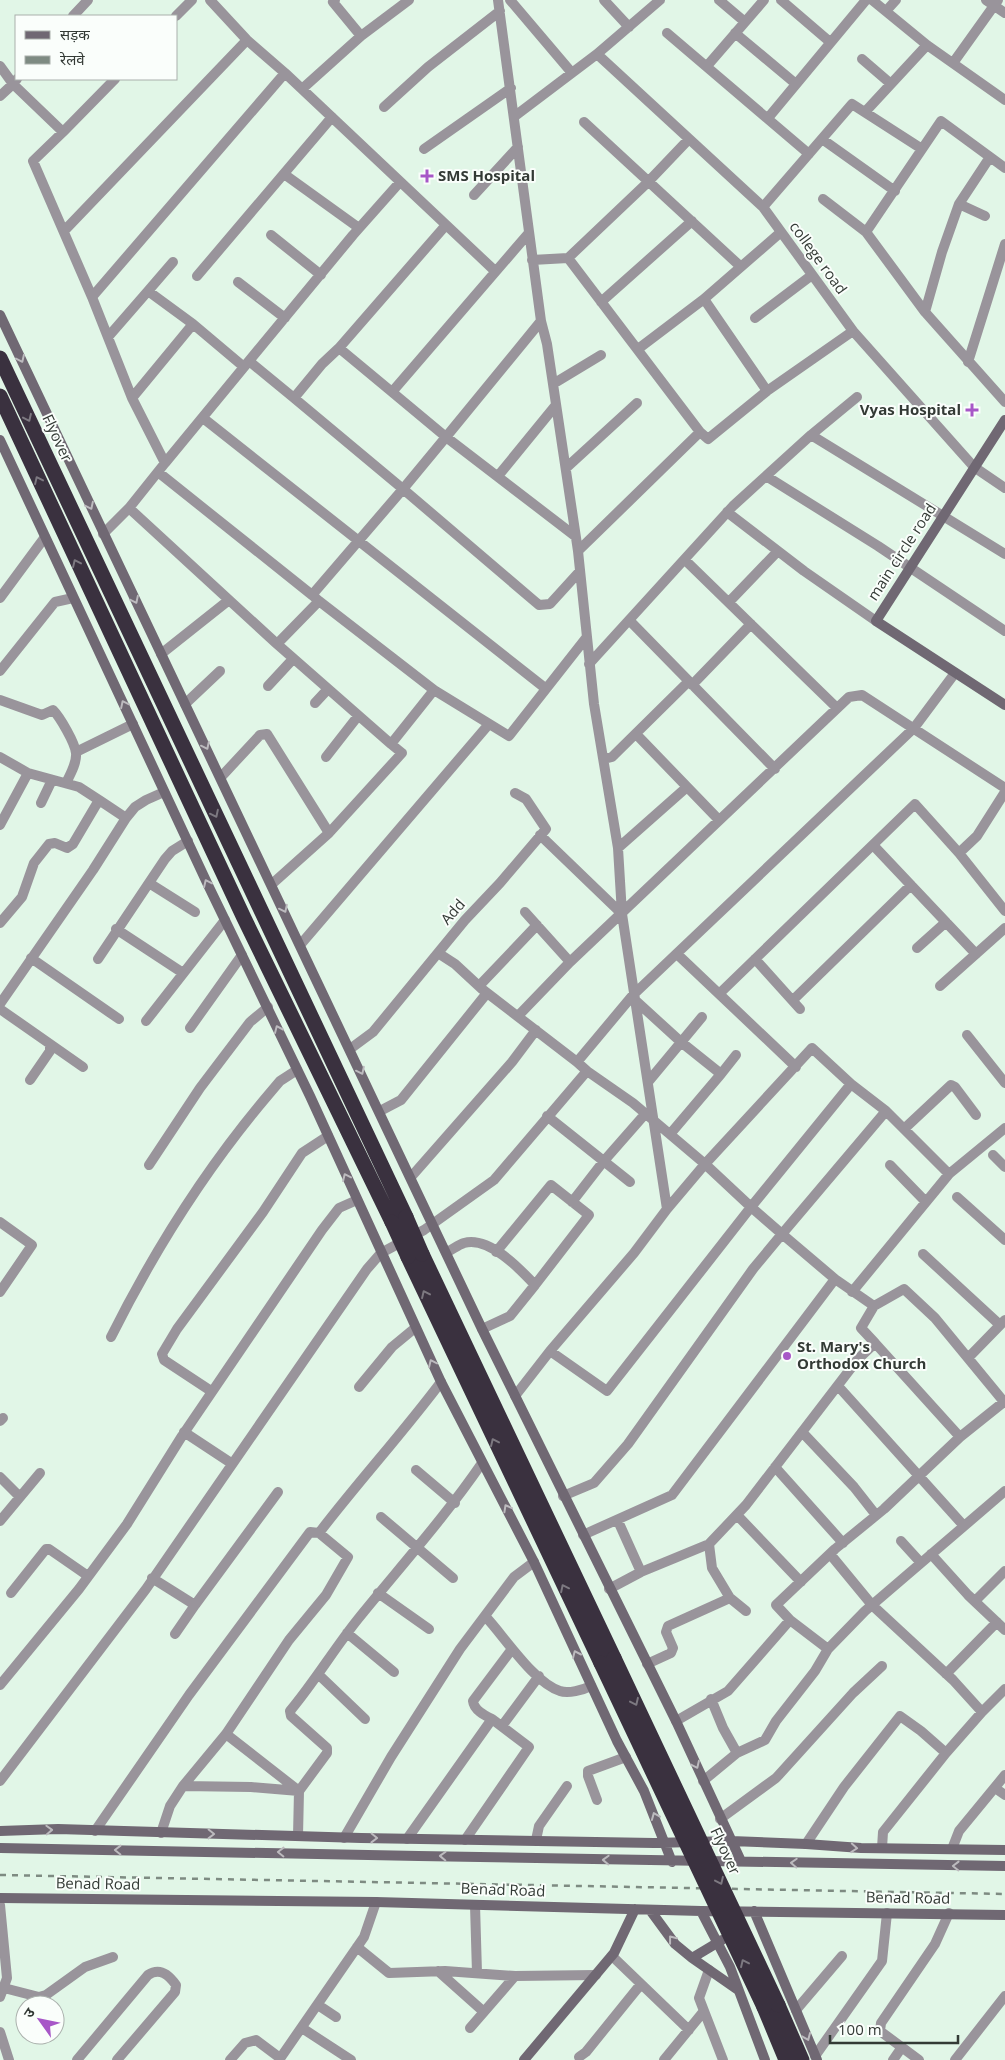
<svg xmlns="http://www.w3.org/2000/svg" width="1005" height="2060" font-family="'Open Sans','Noto Sans Devanagari',sans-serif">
	<rect width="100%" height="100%" fill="#e1f6e7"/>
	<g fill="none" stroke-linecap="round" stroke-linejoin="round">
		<!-- street -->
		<path stroke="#99949b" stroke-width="10" d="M210 0 247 40 285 73 495 271
			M335 0 333 2 361 36
			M498 0 541 321 547 344 578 551 594 704 618 848 622 914 667 1209 634 1253 550 1351 515 1396
			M510 0 572 73
			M604 0 629 27
			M719 0 745 22
			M781 0 830 42
			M872 0 927 45 1005 100
			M986 0 1005 13
			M886 11 896 0
			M73 16 88 0
			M176 16 192 0
			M667 33 809 154
			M735 33 796 84
			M597 54 763 207 853 331 974 467 1005 488
			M862 59 891 84
			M953 63 998 0
			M0 66 13 84 0 96
			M707 66 764 0
			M17 79 13 84 63 132 115 79
			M302 89 361 36 409 0
			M384 107 428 67 500 11
			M865 112 927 45
			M515 116 597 54 660 0
			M768 118 866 0
			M584 122 740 266
			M63 132 33 161 92 297 132 398 165 463 129 508 103 534
			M822 139 895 191
			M424 149 511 88
			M1005 168 941 121 866 232 925 312 1005 402
			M284 174 359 228
			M474 195 518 147
			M823 199 866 232
			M959 204 985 216
			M763 207 852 104 922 149
			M64 231 247 40
			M528 234 392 392 446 437 541 321
			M271 235 321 275
			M568 258 700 432 708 439 767 391 853 331
			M532 260 568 258 648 182 689 139
			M197 276 332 117
			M238 282 285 318
			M148 291 173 262
			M92 297 285 73
			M704 299 767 391
			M601 302 692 221
			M925 312 942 252 959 204 990 157
			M755 318 812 275
			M108 337 148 291 193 324
			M638 349 704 299 781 232
			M249 361 294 398 322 364 339 348
			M968 362 1005 244
			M244 367 353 235 400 182
			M553 384 601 355
			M392 392 339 348 446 225
			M132 398 193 324 244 367 165 463
			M294 398 403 489 312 595 319 601 434 690 509 736 586 638
			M203 418 545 688
			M811 435 857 397
			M566 468 637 403
			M158 472 312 595
			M498 476 556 405
			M766 476 878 546 1005 631
			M129 508 277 644 391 744
			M727 512 804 571 876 621
			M575 536 446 437 403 489 539 605 550 604 580 571
			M578 551 700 432
			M685 560 837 708
			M0 598 45 537
			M729 602 778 551
			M630 621 775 769
			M277 644 319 601
			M161 654 229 600
			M589 664 733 506 811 435 1005 554
			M0 671 55 602 73 598
			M692 685 751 624
			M268 686 293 659
			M0 700 42 715 53 710C60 717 75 743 76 753 77 763 70 775 66 783
			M315 703 328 689
			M185 704 220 671
			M636 734 719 820
			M76 752 133 724
			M0 757 28 773 79 787 99 800
			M326 757 358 716
			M604 759 612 757 689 681
			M221 777 260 735 267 734 329 833
			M41 803 52 780
			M0 825 28 773
			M540 835 622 914
			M873 845 976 954
			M618 848 687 787
			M959 853 1005 911
			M149 883 195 912
			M272 884 329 833 402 753 391 744 434 690
			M0 923 22 897 34 863 49 844 55 843 67 848 73 844 99 800 126 818
			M116 929 183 973
			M301 944 489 724
			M917 948 946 922
			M438 953 455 964 482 989 577 1062
			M677 954 796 1067
			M31 958 119 1019
			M98 959 165 859 172 851 188 841
			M755 959 800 1009
			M570 962 849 697 862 695 1005 788
			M479 986 537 925
			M940 986 1005 928
			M719 994 915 804 959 853 977 836 1005 792
			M793 1000 911 885
			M636 1001 681 1042 721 1074 671 1133
			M0 1004 93 870 126 818 135 807 146 800 164 792
			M0 1009 83 1067
			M518 1016 570 962 525 912
			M146 1021 225 920
			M190 1028 242 955
			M967 1035 1005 1083
			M350 1049 373 1032 465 920 500 883 546 829 526 799 515 793
			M587 1071 633 1103 705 1164 812 1048 851 1084
			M721 1074 736 1055
			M30 1080 50 1051V1044
			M648 1082 702 1017
			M380 1111 401 1100 487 993
			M547 1116 630 1182
			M904 1129 951 1085 955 1087 976 1115
			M993 1155 1005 1167
			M149 1165 200 1088 250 1022 268 1007
			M890 1165 925 1201
			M411 1177 512 1062 536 1030
			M957 1197 1005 1240
			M572 1202 603 1162 646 1113
			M0 1222 32 1245 0 1292
			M447 1252C452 1250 458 1245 464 1243 489 1236 520 1269 535 1285L510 1316 482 1329
			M496 1252 551 1185 589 1215 535 1285
			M923 1254 1000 1325
			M852 1292 949 1174 1005 1128
			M874 1306 904 1289 935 1318 1005 1403
			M111 1337C154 1251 207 1167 269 1094L280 1081 297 1070
			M875 1343 960 1437
			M550 1351 607 1391 751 1207 705 1164 667 1209
			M968 1358 1005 1320
			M838 1386 964 1526
			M359 1387 392 1347 415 1328
			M211 1391 164 1360 162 1354 177 1329 263 1212 302 1153 328 1136
			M1005 1401 960 1437 884 1509 835 1549 776 1605 790 1620 828 1649 865 1611 1005 1491
			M0 1421 3 1418
			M184 1432 231 1463
			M802 1432 854 1487 876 1515
			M775 1467 843 1543
			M416 1470 455 1503
			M0 1477 20 1497
			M563 1496 594 1483 628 1444 753 1269 782 1234 751 1207 851 1084 886 1111 949 1174
			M737 1515 801 1582
			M381 1517 453 1578
			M0 1521 40 1473
			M583 1535 672 1495 835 1279 782 1234 886 1111
			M901 1541 921 1563
			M830 1554 872 1605 953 1680 982 1712 946 1753
			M931 1554 968 1595 1005 1630
			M641 1572 709 1544 746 1505 858 1359 875 1343 861 1328 874 1306 835 1279
			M152 1578 195 1605 278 1492
			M609 1589 641 1572 618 1521
			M11 1593 46 1549H49L88 1576
			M378 1593 429 1629
			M730 1598 746 1611
			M975 1601 1005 1571
			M485 1616C504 1636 534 1683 560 1691 568 1694 583 1690 591 1686
			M347 1633 394 1672
			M175 1634 195 1605
			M647 1664 671 1653 673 1648 666 1632 668 1626 730 1598 712 1568 709 1544
			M946 1674 997 1622
			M319 1675 365 1719
			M0 1685 79 1589 127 1524 182 1436 322 1230 339 1208 357 1200
			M711 1699 723 1728 737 1753
			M982 1712 1005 1689
			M492 1719C484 1715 474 1710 473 1701L512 1649
			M676 1721 728 1691 790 1620
			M502 1726 539 1676
			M226 1734 299 1791
			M0 1781 146 1589 367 1269 381 1253 424 1230 494 1180 587 1071 577 1062 633 995 914 728 955 673
			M703 1781 737 1753 765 1740 776 1721 815 1671 828 1649
			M183 1786 226 1734 289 1640 326 1595 348 1557 319 1533C358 1482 402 1434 441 1382
			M995 1788 1005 1795
			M597 1800 588 1776V1771L626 1757
			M720 1819 776 1778 853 1693 882 1666
			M95 1831 189 1695 310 1532 319 1533
			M161 1833 170 1806 183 1786 251 1787 299 1791
			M298 1836 299 1791 327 1753V1748L291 1716 290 1711C315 1681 334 1649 358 1619 400 1567 445 1517 482 1463
			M344 1838 391 1757 460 1649 514 1577 534 1562
			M407 1839 492 1719 529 1747 465 1840
			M536 1840 539 1826 567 1786
			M806 1844 844 1787 900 1716 921 1731 946 1753 883 1832 882 1848
			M952 1849 959 1831 1005 1775
			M0 1905 7 1978 0 1997
			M475 1905 477 1973
			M357 1947 389 1973 445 1971 515 1976
			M612 1956 689 2030
			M709 1970 699 1998 723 2060
			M438 1971 484 2012
			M4 1988 39 1997 46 1995 85 1967 113 1957
			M318 2005 336 2017
			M796 2010 842 1956
			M302 2028 351 2060
			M470 2028 515 1976 596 1975
			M0 2032 9 2060
			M815 2056 882 1961 887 1913
			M579 2057 586 2052 641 1984
			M77 2060 148 1975C160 1967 169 1975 176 1985L175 1992 117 2060
			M230 2060 245 2043 256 2040 280 2058
			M279 2060 364 1937 376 1902
			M664 2060 704 2011
			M893 2060 902 2047
			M919 2060 880 2031 881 2023 935 1944 949 1913
			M955 2060 1005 1996"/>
		<!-- secondary -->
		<path stroke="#706873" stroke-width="10" d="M0 315 482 1329 676 1721 741 1861
			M1005 420 876 621 1005 705
			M0 440 208 885 310 1096 441 1382 534 1562 617 1741 644 1791 672 1862
			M0 1831 58 1829 361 1838 654 1843 731 1841 806 1844 861 1848 1005 1850
			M0 1848C335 1853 670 1863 1005 1866
			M0 1898 376 1902 701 1911 1005 1915
			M650 1910 675 1944 692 1958 738 1990
			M701 1911 730 1967 765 2060
			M754 1911 817 2060
			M692 1958 722 1940
			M524 2060 614 1953 635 1909"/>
		<!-- highway -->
		<path stroke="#3a313f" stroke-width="15" d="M0 358 406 1217
			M0 396 244 918 392 1222
			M422 1254 614 1658
			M408 1257 601 1663
			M778 2005 802 2060
			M764 2007 786 2060"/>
		<!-- rail -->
		<path stroke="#7e8b82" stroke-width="2.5" stroke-dasharray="6 6" stroke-linecap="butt" d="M0 1875 1005 1894"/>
		<!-- highway-bridge -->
		<path stroke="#3a313f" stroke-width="15" d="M406 1217 422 1254
			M392 1222 408 1257
			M614 1658 778 2005
			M601 1663 764 2007"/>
	</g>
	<!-- one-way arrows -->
	<defs><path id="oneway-chevron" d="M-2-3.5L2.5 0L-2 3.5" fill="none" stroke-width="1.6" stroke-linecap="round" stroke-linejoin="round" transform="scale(1.25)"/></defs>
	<g stroke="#bcbabe">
		<use href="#oneway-chevron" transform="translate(21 359) rotate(65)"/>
		<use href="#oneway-chevron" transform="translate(90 506) rotate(64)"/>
		<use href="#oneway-chevron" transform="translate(135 600) rotate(64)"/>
		<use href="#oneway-chevron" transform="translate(124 704) rotate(-116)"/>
		<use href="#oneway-chevron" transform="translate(206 746) rotate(64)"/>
		<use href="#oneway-chevron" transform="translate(207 883) rotate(-115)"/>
		<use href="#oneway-chevron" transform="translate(284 909) rotate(64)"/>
		<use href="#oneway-chevron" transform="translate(278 1029) rotate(-114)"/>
		<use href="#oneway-chevron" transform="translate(361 1071) rotate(64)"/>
		<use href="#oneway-chevron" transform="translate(346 1177) rotate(-115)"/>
		<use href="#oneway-chevron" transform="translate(432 1363) rotate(-115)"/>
		<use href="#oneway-chevron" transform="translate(507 1508) rotate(-119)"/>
		<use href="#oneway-chevron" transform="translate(576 1654) rotate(-114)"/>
		<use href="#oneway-chevron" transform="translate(696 1765) rotate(65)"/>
		<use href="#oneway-chevron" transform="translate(655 1816) rotate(-112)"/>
		<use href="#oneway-chevron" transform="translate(49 1830) rotate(-2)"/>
		<use href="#oneway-chevron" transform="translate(211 1834) rotate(1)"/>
		<use href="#oneway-chevron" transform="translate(374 1838) rotate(1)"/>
		<use href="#oneway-chevron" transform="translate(854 1848) rotate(4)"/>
		<use href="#oneway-chevron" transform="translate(118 1850) rotate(-179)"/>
		<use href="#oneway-chevron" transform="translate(281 1852) rotate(-179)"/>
		<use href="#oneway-chevron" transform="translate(443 1856) rotate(-178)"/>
		<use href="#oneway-chevron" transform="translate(606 1860) rotate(-178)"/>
		<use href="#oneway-chevron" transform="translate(794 1863) rotate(-177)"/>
		<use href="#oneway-chevron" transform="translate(956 1866) rotate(-179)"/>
		<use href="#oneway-chevron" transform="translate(672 1939) rotate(-128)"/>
		<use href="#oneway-chevron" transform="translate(807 2037) rotate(67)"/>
	</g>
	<g stroke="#7d7981">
		<use href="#oneway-chevron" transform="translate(28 418) rotate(65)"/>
		<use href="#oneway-chevron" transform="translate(38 480) rotate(-115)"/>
		<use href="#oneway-chevron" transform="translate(76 563) rotate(-115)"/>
		<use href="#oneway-chevron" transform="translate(215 814) rotate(64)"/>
		<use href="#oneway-chevron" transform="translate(425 1294) rotate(-115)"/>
		<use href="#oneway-chevron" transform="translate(494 1442) rotate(-115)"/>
		<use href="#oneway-chevron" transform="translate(564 1588) rotate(-116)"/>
		<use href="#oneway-chevron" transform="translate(635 1702) rotate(65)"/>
		<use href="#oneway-chevron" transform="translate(720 1881) rotate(65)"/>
		<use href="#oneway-chevron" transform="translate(744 1963) rotate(-115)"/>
	</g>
	<!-- markers -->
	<g fill="#a757c7" stroke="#fafefb" stroke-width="2">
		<path d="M424.5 168.5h5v5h5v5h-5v5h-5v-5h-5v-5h5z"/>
		<path d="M969.5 402.5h5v5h5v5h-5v5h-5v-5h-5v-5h5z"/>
		<circle cx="787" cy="1356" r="5"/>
	</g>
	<g text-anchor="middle" stroke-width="4" stroke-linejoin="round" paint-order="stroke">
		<!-- poi labels -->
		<g font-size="15" font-weight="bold" fill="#333a35" stroke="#fafefb" text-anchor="start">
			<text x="438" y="181">SMS Hospital</text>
			<text x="961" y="415" text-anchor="end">Vyas Hospital</text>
			<text x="797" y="1352">St. Mary's<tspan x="797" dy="17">Orthodox Church</tspan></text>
		</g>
		<!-- street labels -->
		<g font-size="15" fill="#333a35" stroke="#fafefb">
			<text transform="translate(818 258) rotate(54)" y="5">college road</text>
			<text transform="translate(57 438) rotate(65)" y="5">Flyover</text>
			<text transform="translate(902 552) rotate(-57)" y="5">main circle road</text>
			<text transform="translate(453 912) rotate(-49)" y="5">Add</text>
			<text transform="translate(725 1851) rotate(65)" y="5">Flyover</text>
			<text transform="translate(98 1884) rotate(1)" y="5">Benad Road</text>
			<text transform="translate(503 1890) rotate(2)" y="5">Benad Road</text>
			<text transform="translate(908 1898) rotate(1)" y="5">Benad Road</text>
		</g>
	</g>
	<!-- legend -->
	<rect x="15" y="15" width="162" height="65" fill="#fafefb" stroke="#aab0ac"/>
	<rect x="25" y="31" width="25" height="8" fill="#706873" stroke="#aab0ac"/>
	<text x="60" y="40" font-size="15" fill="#333a35">सड़क</text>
	<rect x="25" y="56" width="25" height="8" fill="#7e8b82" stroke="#aab0ac"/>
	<text x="60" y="65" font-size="15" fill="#333a35">रेलवे</text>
	<!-- north arrow -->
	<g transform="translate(40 2020) rotate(303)"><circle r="24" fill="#fafefb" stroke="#aab0ac"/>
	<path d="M0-4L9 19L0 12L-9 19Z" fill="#a757c7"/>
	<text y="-8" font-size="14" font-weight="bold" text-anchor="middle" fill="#333a35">उ</text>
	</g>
	<!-- scale -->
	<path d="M830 2035v8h128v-8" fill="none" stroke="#333a35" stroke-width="2.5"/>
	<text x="838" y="2035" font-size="15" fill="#333a35" stroke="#fafefb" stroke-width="4" paint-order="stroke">100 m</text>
</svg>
